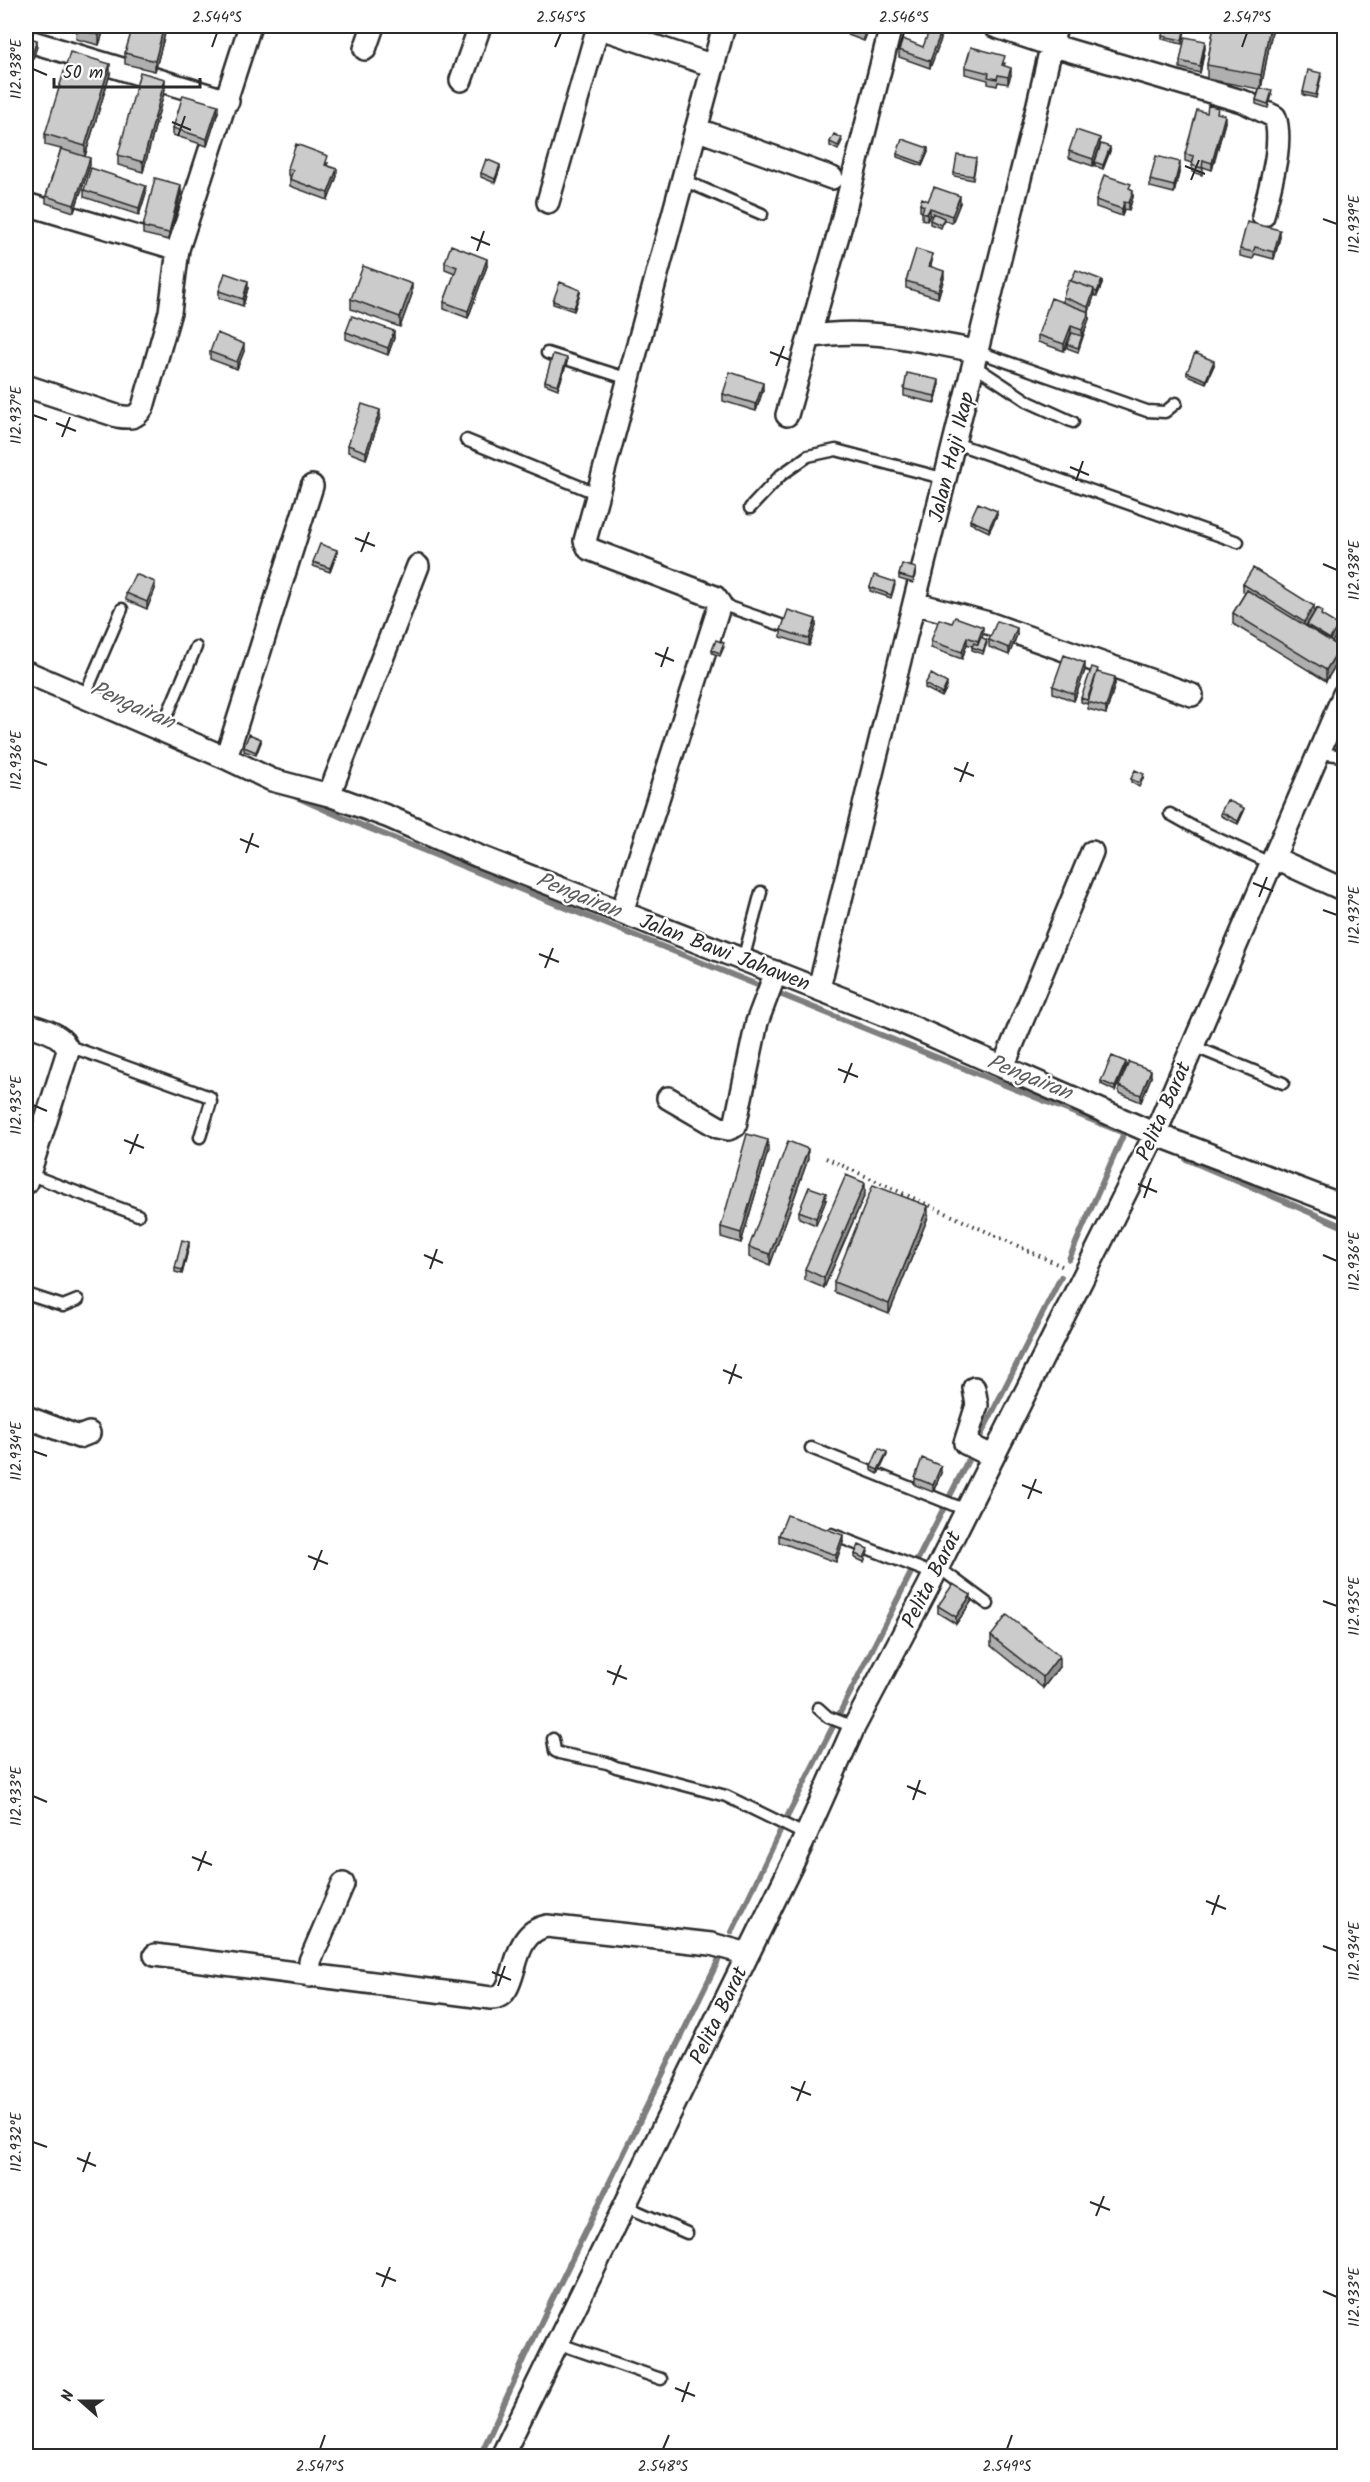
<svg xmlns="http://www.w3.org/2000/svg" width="1370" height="2482" font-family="Kalam,sans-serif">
	<rect width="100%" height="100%" fill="#fff"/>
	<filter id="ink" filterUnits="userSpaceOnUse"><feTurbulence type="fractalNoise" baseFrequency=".0167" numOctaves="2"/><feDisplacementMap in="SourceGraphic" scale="12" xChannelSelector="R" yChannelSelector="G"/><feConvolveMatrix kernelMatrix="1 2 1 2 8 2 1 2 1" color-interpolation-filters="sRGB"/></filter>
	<g filter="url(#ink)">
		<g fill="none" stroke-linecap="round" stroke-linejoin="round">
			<!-- stream -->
			<path stroke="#7e7e7e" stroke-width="6" d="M292 795 346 819 1124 1133 1069 1259
				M1186 1159 1344 1227
				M732 1932 785 1821 1061 1277
				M480 2456 544 2316 718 1961"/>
			<!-- lane casing -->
			<g stroke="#2b2b2b" stroke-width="15">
				<path id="lane" d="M683 180 762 214
					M976 351 1147 411 1165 412 1176 403
					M547 353 629 379
					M973 365 1029 402 1073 422
					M466 440 598 494
					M955 443 1238 542
					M750 508 781 475 808 456 836 450 946 479
					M720 604 781 625
					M84 697 122 609
					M161 730 196 647
					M1319 753 1344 756
					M1170 814 1195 828 1272 864
					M743 960 761 892
					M66 1045 210 1097 211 1102 200 1137
					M1193 1046 1283 1083
					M28 1174 138 1215
					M26 1294 63 1306 78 1300
					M811 1448 966 1510
					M831 1534 934 1574
					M938 1567 988 1604
					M818 1708 828 1717 854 1727
					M553 1739 555 1751 559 1753 607 1763 616 1767 726 1796 806 1835
					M625 2206 687 2233
					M557 2343 661 2379"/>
			</g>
			<!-- street casing -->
			<g stroke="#2b2b2b" stroke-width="26">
				<path id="street" d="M594 26 714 66
					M994 26 1051 45 1245 102 1275 117C1284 145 1269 188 1263 216
					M1056 26 1032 130 914 603 988 623 1192 695
					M26 40 228 101
					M365 49 373 26
					M461 80 480 26
					M696 129 832 178
					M548 202 598 27
					M26 204 178 249
					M809 337C865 326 921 341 976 351
					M26 386 117 416C130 418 136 419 143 407L170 312 178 249 250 26
					M787 415 841 225 891 26
					M26 672 226 758 272 780 329 795 389 817 478 856 892 1018 1155 1134 1344 1206
					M226 758 312 486
					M329 795 418 566
					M1274 858 1344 890
					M622 912 720 604 715 597 589 549 585 541 724 26
					M819 988 914 603
					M26 1024C41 1029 63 1033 68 1051L26 1183
					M1003 1067 1092 852
					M668 1098 718 1127 728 1129 735 1126 757 1022 776 972
					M974 1388 977 1405 965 1443 992 1456
					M26 1417 79 1437 89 1433
					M155 1955 491 1998C522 1998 505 1934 547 1926L711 1944 748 1954
					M310 1976V1961L343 1884
					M502 2456 802 1844 854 1727 928 1587 1155 1134 1344 694"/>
			</g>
			<!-- path -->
			<path stroke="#2b2b2b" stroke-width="4" stroke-dasharray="1.5 4.5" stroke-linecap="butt" d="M826 1158 1066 1268"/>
			<!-- lane -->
			<use href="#lane" stroke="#fff" stroke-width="10"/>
			<!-- street -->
			<use href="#street" stroke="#fff" stroke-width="21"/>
		</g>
		<!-- wall -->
		<path fill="#afafaf" stroke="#2b2b2b" stroke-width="1.5" d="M26 26H36L33 33 26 30Z
			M77 26H105L99 45 76 39Z
			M167 26 155 71 125 64V53Z
			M870 26 864 41 848 35V28Z
			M1214 26H1273L1261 88 1272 95 1268 108 1256 104V100L1259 89 1207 79V65Z
			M1185 31 1182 44 1162 39V36Z
			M941 39 930 68 899 57V50L923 47Z
			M1205 48 1200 73 1180 68V61Z
			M1005 63 1004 66 1011 75 1008 84 998 82 997 86 988 84V80L965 74V67Z
			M110 74 85 156 90 165 74 212 46 203V196L61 149 45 145V134Z
			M1321 77 1316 98 1303 95V92Z
			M165 89 143 172 118 165V155Z
			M218 112 207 146 173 135V128Z
			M1207 113 1218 114 1225 122 1212 170 1203 167 1202 175 1192 172V163L1185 161V154Z
			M842 141 838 150 830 146V142Z
			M1100 145 1093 166 1069 158V151Z
			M1110 151 1103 169 1095 166V162Z
			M928 152 922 166 897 157V154Z
			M976 162 973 180 954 176V173Z
			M328 163 327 165 337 176 328 200 290 186V176L288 175V168Z
			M500 168 495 183 481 177V173Z
			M1180 169 1174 193 1150 187V180Z
			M1131 189 1133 197 1129 210 1124 209 1122 216 1096 207V200Z
			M84 190 146 193 139 215 84 197Z
			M181 192 169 240 143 234V227Z
			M928 201 960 203 952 223 944 220 941 228 930 224V220L932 216 930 215 927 221 922 219V212L920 211V204Z
			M1280 237 1274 259 1255 254 1253 259 1240 256V249Z
			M932 261 930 267 944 278 938 298 906 288V281Z
			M445 262 487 266 468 318 444 309V302L455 273 445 269Z
			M1102 284 1097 296 1094 295 1089 312V319L1078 352 1067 348V344L1071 333 1064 351 1038 342V335L1063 303V297Z
			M248 288 243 306 219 298V291Z
			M580 293 574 311 553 304V301Z
			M412 294 400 327 351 309V299Z
			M346 332 394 338 388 355 346 339Z
			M244 351 237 369 210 359V352Z
			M567 362 558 389 545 384V381Z
			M1214 365 1206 383 1187 375V372Z
			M939 387 935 403 904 396V389Z
			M763 390 756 411 723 401V394Z
			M380 417 366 459 348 452V445Z
			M1344 504V520L1341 519V512Z
			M997 515 989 532 970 523V520Z
			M337 553 330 572 313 566V562Z
			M916 571 913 583 899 579V575Z
			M1243 584 1314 606 1306 626 1307 627V625L1323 616 1338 632 1332 642 1340 658 1326 681 1233 624V613L1245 593 1243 591Z
			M895 585 891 598 870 591V587Z
			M155 589 147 609 126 600V593Z
			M816 626 809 646 781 637V630Z
			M983 634 982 638 987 643 983 654 972 650V646L967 644 962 659 931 648V641Z
			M1017 635 1009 655 989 647V640Z
			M724 647 720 656 712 653V650Z
			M1085 670 1074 701 1053 693V686Z
			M1098 672 1115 684 1106 714 1088 709V702L1092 689 1087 704 1081 702V698Z
			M925 684 947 687 942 697 925 688Z
			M261 742 256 755 244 751V747Z
			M1144 777 1139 787 1131 782V779Z
			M1244 811 1238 824 1221 816V812Z
			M1126 1066 1115 1091 1101 1084V1081Z
			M1151 1077 1141 1102 1119 1093V1086Z
			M768 1151 741 1243 721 1237V1227Z
			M808 1159 770 1265 749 1257V1247Z
			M865 1194 824 1288 805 1280V1269Z
			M826 1200 816 1225 799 1218V1211Z
			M928 1217 889 1314 834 1292V1282Z
			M189 1246 182 1274 175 1272V1268Z
			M887 1455 878 1474 871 1470V1467Z
			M941 1473 933 1492 915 1485V1478Z
			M779 1535 843 1542 836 1562 779 1542Z
			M868 1552 864 1562 855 1558V1554Z
			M971 1602 956 1624 938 1613V1606Z
			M991 1636 1059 1667 1043 1688 991 1646Z"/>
		<!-- shaded-wall -->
		<path fill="#8e8e8e" stroke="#2b2b2b" stroke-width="1.5" d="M102 26H105L99 45V35Z
			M164 26H167L155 71V61Z
			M867 26H870L864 41V34Z
			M1270 26H1273L1261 89V75Z
			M941 32V39L930 68V61Z
			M37 40V47L26 80V73Z
			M1205 41V48L1200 73V66Z
			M110 64V74L85 156V146Z
			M1011 68V75L1008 84V77Z
			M165 79V89L143 172V162Z
			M218 105V112L207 146V139Z
			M1225 115V122L1212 170V163Z
			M1100 138V145L1093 166V159Z
			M1110 147V151L1103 169V165Z
			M928 148V152L922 166V163Z
			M90 158V165L74 212V205Z
			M1180 162V169L1174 193V186Z
			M500 165V168L495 183V179Z
			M337 169V176L328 200V193Z
			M181 185V192L169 240V233Z
			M146 186V193L139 215V208Z
			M1133 190V197L1129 210V203Z
			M960 196V203L952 223V216Z
			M1124 202V209L1122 216V209Z
			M930 208V215L927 221V214Z
			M1280 230V237L1274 259V252Z
			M932 254V261L929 273V266Z
			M487 259V266L468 318V311Z
			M944 271V278L938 298V291Z
			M1102 280V284L1097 296V292Z
			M248 281V288L243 306V299Z
			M412 284V294L400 327V317Z
			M1094 289V296L1088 314V307Z
			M580 290V293L574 311V308Z
			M1089 312V319L1082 337V330Z
			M1071 326V333L1064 351V344Z
			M394 331V338L388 355V348Z
			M244 344V351L237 369V362Z
			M567 358V362L558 389V385Z
			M1214 361V365L1206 383V380Z
			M939 380V387L935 403V396Z
			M763 383V390L756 411V404Z
			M380 410V417L366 459V452Z
			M997 511V515L989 532V528Z
			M337 550V553L330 572V568Z
			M155 582V589L147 609V602Z
			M1314 606V613L1304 629V622Z
			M816 619V626L809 646V639Z
			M1338 625V632L1330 646V639Z
			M983 627V634L978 648V641Z
			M1017 628V635L1009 655V648Z
			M967 637V644L962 659V652Z
			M1340 647V658L1326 681V670Z
			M1085 663V670L1074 701V694Z
			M1115 677V684L1106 714V707Z
			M947 683V687L942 697V694Z
			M261 739V742L256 755V752Z
			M1244 808V811L1238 824V821Z
			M1126 1062V1066L1115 1091V1087Z
			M1151 1070V1077L1141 1102V1095Z
			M768 1140V1151L741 1243V1233Z
			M808 1149V1159L770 1265V1254Z
			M865 1183V1194L824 1288V1278Z
			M826 1193V1200L816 1225V1218Z
			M928 1206V1217L889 1314V1304Z
			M189 1242V1246L182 1274V1270Z
			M887 1452V1455L878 1474V1470Z
			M941 1466V1473L933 1492V1485Z
			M843 1535V1542L836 1562V1555Z
			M971 1595V1602L956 1624V1617Z
			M1059 1656V1667L1043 1688V1677Z"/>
		<!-- building -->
		<path fill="#cbcbcb" stroke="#2b2b2b" stroke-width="1.5" d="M77 26H102L99 35 76 29Z
			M133 26H164L155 61 125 53Z
			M849 26H867L864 34 848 28Z
			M1164 26H1177L1185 27 1182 40 1162 36Z
			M1214 26H1270L1261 75 1207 65Z
			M930 28 941 32 930 61 899 50 903 39 923 47Z
			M26 37 37 40 26 73Z
			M1185 37 1205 41 1200 66 1180 61Z
			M971 47 1005 56 1002 65 1011 68 1008 77 998 75 997 79 988 77 989 73 965 67Z
			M70 52 110 64 85 146 45 134Z
			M1308 70 1321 73 1316 95 1303 92Z
			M140 72 165 79 143 162 118 155Z
			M1260 88 1272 91 1268 104 1256 100Z
			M183 95 218 105 207 139 173 128Z
			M1208 105 1218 108 1217 113 1225 115 1212 163 1203 160 1202 168 1192 165 1194 156 1185 154 1197 110 1207 113Z
			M1076 130 1100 138 1093 159 1069 151Z
			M834 134 842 138 838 146 830 142Z
			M902 139 928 148 922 163 897 154Z
			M296 144 328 156 325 165 337 169 328 193 290 179 293 170 288 168Z
			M1101 144 1110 147 1103 165 1095 162Z
			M61 149 90 158 74 205 46 196Z
			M957 155 976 158 973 176 954 173Z
			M1156 156 1180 162 1174 186 1150 180Z
			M486 159 500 165 495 179 481 173Z
			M91 168 146 186 139 208 84 190Z
			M1104 175 1131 184 1129 188 1133 190 1129 203 1124 202 1122 209 1096 200Z
			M155 178 181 185 169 233 143 227Z
			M934 187 960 196 952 216 930 208 927 214 922 212 924 206 920 204 922 198 928 201Z
			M933 213 944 218 941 225 930 220Z
			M1247 222 1280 230 1274 252 1255 247 1253 252 1240 249Z
			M451 245 487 259 468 311 444 302 457 267 445 262Z
			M916 249 932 254 929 266 944 271 938 291 906 281Z
			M363 266 412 284 400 317 351 299Z
			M1076 270 1102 280 1097 292 1094 291V289L1071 281Z
			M225 273 248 281 243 299 219 291Z
			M1069 280 1094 289 1088 307 1063 297Z
			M560 282 580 290 574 308 553 301Z
			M1051 298 1089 312 1082 330 1071 326 1064 344 1038 335Z
			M352 316 394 331 388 348 346 332Z
			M217 333 244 344 237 362 210 352Z
			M1072 333 1082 336 1078 348 1067 344Z
			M1195 353 1214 361 1206 380 1187 372Z
			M553 354 567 358 558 385 545 381Z
			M730 372 763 383 756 404 723 394Z
			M907 373 939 380 935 396 904 389Z
			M362 404 380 410 366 452 348 445Z
			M978 503 997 511 989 528 970 520Z
			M1344 504V513L1341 512Z
			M320 544 337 550 330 568 313 562Z
			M902 564 916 568 913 579 899 575Z
			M1253 568 1314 606 1304 622 1243 584Z
			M135 574 155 582 147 602 126 593Z
			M874 575 895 582 891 595 870 587Z
			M1247 590 1340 647 1326 670 1233 613Z
			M1317 608 1323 611 1321 615 1338 625 1330 639 1307 625Z
			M788 610 816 619 809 639 781 630Z
			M955 617 983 627 978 641 967 637 962 652 931 641 939 619 952 623Z
			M997 621 1017 628 1009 648 989 640Z
			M981 637 987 640 983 651 972 647 974 643 978 645Z
			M716 640 724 643 720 653 712 650Z
			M1064 655 1085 663 1074 694 1053 686Z
			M1092 667 1098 669 1087 700 1081 698Z
			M1097 672 1115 677 1106 707 1088 702Z
			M931 674 947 683 942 694 925 684Z
			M249 734 261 739 256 752 244 747Z
			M1135 770 1144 774 1139 783 1131 779Z
			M1227 800 1244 808 1238 821 1221 812Z
			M1112 1056 1126 1062 1115 1087 1101 1081Z
			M1129 1062 1151 1070 1141 1095 1119 1086Z
			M747 1134 768 1140 741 1233 721 1227Z
			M788 1141 808 1149 770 1254 749 1247Z
			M846 1175 865 1183 824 1278 805 1269Z
			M873 1185 928 1206 889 1304 834 1282Z
			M809 1187 826 1193 816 1218 799 1211Z
			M182 1240 189 1242 182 1270 175 1268Z
			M879 1448 887 1452 878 1470 871 1467Z
			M922 1458 941 1466 933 1485 915 1478Z
			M787 1515 843 1535 836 1555 779 1535Z
			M859 1545 868 1549 864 1558 855 1554Z
			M953 1584 971 1595 956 1617 938 1606Z
			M1007 1615 1059 1656 1043 1677 991 1636Z"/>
	</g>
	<!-- ticks -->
	<path fill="none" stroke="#2b2b2b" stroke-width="2" d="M212 47 217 33M555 47 561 33M899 47 904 33M1242 47 1247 33M33 69 47 75M172 122 191 130M178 136 185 116M1185 166 1205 174M1191 180 1199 160M1323 219 1337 224M471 237 490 245M477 251 484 231M770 352 790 360M776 366 784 346M33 415 47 420M56 423 76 431M62 437 70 417M1070 467 1089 475M1076 481 1083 461M355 538 375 546M361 552 369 532M1323 564 1337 570M655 653 674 661M661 667 668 647M33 760 47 765M954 768 974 776M960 782 968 762M240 839 259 847M246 853 253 833M1253 883 1273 891M1259 897 1267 877M1323 910 1337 915M539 954 559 962M545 968 553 948M838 1069 858 1077M844 1083 852 1063M33 1105 47 1111M124 1140 144 1148M130 1154 138 1134M1138 1184 1157 1192M1144 1198 1151 1178M424 1255 443 1263M1323 1255 1337 1261M430 1269 437 1249M723 1370 742 1378M729 1384 736 1364M33 1451 47 1456M1022 1485 1042 1493M1028 1499 1036 1479M308 1556 328 1564M314 1570 322 1550M1323 1601 1337 1606M607 1671 627 1679M613 1685 621 1665M907 1786 926 1794M33 1796 47 1802M913 1800 920 1780M192 1857 212 1865M198 1871 206 1851M1206 1901 1226 1909M1212 1915 1219 1895M1323 1946 1337 1951M492 1972 511 1980M498 1986 505 1966M791 2087 811 2095M797 2101 805 2081M33 2142 47 2147M77 2158 96 2166M83 2172 90 2152M1090 2202 1110 2210M1096 2216 1104 2196M376 2273 396 2281M382 2287 390 2267M1323 2291 1337 2297M675 2388 695 2396M682 2402 689 2382M320 2449 325 2435M663 2449 669 2435M1007 2449 1012 2435"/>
	<g text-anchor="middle" stroke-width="4.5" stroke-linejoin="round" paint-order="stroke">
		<!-- street labels -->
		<g font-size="21" fill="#2b2b2b" stroke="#fff">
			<text transform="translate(951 457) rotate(-76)" y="7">Jalan Haji Ikap</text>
			<text transform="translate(725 952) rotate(21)" y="7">Jalan Bawi Jahawen</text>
			<text transform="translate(1163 1111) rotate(-66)" y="7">Pelita Barat</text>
			<text transform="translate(931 1579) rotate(-63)" y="7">Pelita Barat</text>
			<text transform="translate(718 2015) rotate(-64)" y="7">Pelita Barat</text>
		</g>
		<!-- water labels -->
		<g font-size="22" font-style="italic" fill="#5c5c5c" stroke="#fff">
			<text transform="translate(133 704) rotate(24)" y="8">Pengairan</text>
			<text transform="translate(579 894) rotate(22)" y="8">Pengairan</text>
			<text transform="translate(1030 1076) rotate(22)" y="8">Pengairan</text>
		</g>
	</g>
	<!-- margin -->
	<rect width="1370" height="2482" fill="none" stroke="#fff" stroke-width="66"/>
	<!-- north arrow -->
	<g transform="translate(81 2401) rotate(291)" stroke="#ffffff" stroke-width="4.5" paint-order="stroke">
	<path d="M0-4.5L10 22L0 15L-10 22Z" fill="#2b2b2b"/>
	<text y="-9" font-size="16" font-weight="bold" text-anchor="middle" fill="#2b2b2b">N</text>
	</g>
	<!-- scale -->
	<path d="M54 78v9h146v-9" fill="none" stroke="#2b2b2b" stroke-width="3"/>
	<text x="63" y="78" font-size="18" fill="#2b2b2b" stroke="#ffffff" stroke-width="4.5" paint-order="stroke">50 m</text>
	<rect x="33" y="33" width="1304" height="2416" fill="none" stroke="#2b2b2b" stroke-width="2"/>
	<g font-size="15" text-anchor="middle" fill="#2b2b2b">
		<text x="217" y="22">2.544°S</text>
		<text x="561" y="22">2.545°S</text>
		<text x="904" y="22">2.546°S</text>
		<text x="1247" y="22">2.547°S</text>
		<text transform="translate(16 69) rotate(-90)" y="5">112.938°E</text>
		<text transform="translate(1354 224) rotate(-90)" y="5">112.939°E</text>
		<text transform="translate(16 415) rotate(-90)" y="5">112.937°E</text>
		<text transform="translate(1354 570) rotate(-90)" y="5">112.938°E</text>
		<text transform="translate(16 760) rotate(-90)" y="5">112.936°E</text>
		<text transform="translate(1354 915) rotate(-90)" y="5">112.937°E</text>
		<text transform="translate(16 1105) rotate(-90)" y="5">112.935°E</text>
		<text transform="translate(1354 1261) rotate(-90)" y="5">112.936°E</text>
		<text transform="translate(16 1451) rotate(-90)" y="5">112.934°E</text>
		<text transform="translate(1354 1606) rotate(-90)" y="5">112.935°E</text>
		<text transform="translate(16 1796) rotate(-90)" y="5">112.933°E</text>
		<text transform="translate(1354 1951) rotate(-90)" y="5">112.934°E</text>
		<text transform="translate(16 2142) rotate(-90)" y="5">112.932°E</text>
		<text transform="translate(1354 2297) rotate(-90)" y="5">112.933°E</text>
		<text x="320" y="2471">2.547°S</text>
		<text x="663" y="2471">2.548°S</text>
		<text x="1007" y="2471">2.549°S</text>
	</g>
</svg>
